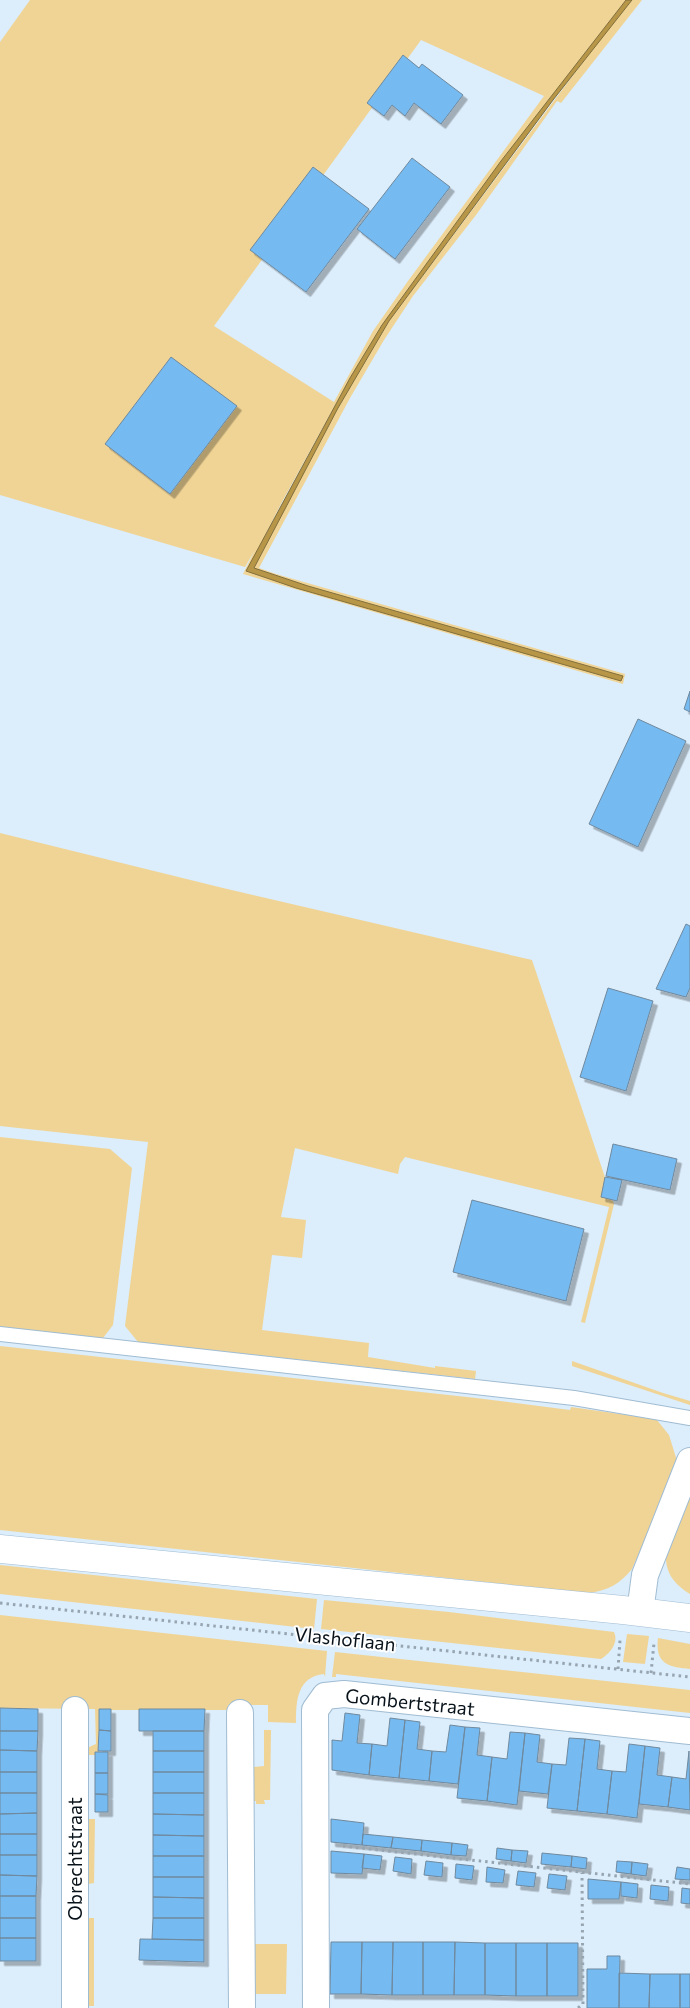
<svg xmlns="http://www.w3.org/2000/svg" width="690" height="2008" font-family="Commissioner,sans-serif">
	<defs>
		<filter id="shadow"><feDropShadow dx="4.5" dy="4.5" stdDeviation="0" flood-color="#0004"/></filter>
	</defs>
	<rect width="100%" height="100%" fill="#dcedfb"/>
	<!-- green -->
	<path fill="#f0d495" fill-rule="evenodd" d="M30 0H626L501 161 382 325 350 378 282 502 247 571 296 588 621 680 622 676 308 586 254 568 338 408 389 321 598 42 632 0H642L561 103 557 101 476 215 413 296 384 340 350 398 259 568 276 574 625 674 623 684 243 574 255 550 245 567 0 495V42ZM421 40 544 96 408 281 373 331 334 402 214 326Z
		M0 833 223 888 532 960 614 1204 585 1323 581 1322 609 1207 405 1157 400 1164 398 1174 295 1148 281 1217 306 1220 302 1258 272 1255 262 1330 369 1343 368 1357 435 1368V1366L476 1371 475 1379 138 1342 125 1326 148 1142 0 1126Z
		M0 1137 110 1149 132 1168 113 1325 103 1338 0 1327Z
		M0 1346 476 1398 570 1410 571 1407 648 1418 657 1420 669 1435 678 1464 632 1569C620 1584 607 1591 588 1593L0 1530Z
		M572 1361 663 1393 690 1401V1405L572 1366Z
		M690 1486V1594C677 1586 667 1576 666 1560 665 1549 685 1499 690 1486Z
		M0 1565 317 1599 314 1629 0 1594Z
		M324 1600 449 1612 614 1632C619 1643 610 1653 601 1659L321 1629Z
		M0 1615 327 1651 325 1677 324 1674C297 1677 296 1701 296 1723L268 1722V1705H228V1710H99V1752H95V1755H89V1747L96 1744 95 1709 0 1708Z
		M627 1634 649 1636 645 1664 623 1662Z
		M658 1638 690 1644V1669C668 1667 655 1664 658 1638Z
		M335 1652 690 1690V1713L336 1674V1677H332Z
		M264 1730H271L270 1800H264L265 1804H256V1801H252L253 1767 264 1766Z
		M89 1819H95L94 1883 88 1884Z
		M88 1918H94V2006H88Z
		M251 1944H287L286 1994H254Z"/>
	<!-- water -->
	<path fill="#b79648" stroke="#826e3a" d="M626 0H632L553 100 389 321 338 408 254 568 308 586 623 676 621 681 296 588 246 571 350 378 382 325 501 161Z"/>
	<!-- building -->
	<path fill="#75baf0" stroke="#6f899e" filter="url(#shadow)" d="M403 55 419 68 422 64 463 95 441 124 414 103 405 116 392 105 384 116 367 103Z
		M412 158 450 187 395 259 357 229Z
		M313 167 369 209 306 292 250 250Z
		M171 357 237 406 170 494 105 444Z
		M690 691V712L684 709Z
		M638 719 686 741 638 847 589 824Z
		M686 924 690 926V988L686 997 656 989Z
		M608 988 653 1001 626 1091 580 1077Z
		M613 1144 677 1159 670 1190 606 1176Z
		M605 1177 622 1180 617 1201 601 1197Z
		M472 1200 584 1229 566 1301 453 1272Z
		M0 1708 38 1709V1731H0Z
		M99 1709H111V1731L99 1730Z
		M139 1709H205L204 1731H139Z
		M345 1713 360 1715 357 1743 372 1744 369 1775 332 1770V1740L342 1741Z
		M390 1718 405 1720 399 1778 369 1775 372 1744 387 1746Z
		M405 1720 420 1722 417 1749 432 1751 429 1781 399 1778Z
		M450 1725 465 1727 458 1784 429 1781 432 1751 446 1752Z
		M465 1727 480 1728 477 1755 492 1757 487 1801 457 1798Z
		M99 1730 111 1731V1751H98Z
		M0 1731H38L37 1751 0 1750Z
		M153 1731H204V1751H153Z
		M510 1732 525 1733 517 1805 487 1801 492 1757 507 1759Z
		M525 1733 540 1735 537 1762 552 1764 548 1794 519 1791Z
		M569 1738 585 1739 577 1811 547 1808 552 1764 566 1765Z
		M585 1739 600 1741 597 1769 612 1771 607 1814 577 1811Z
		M629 1744 645 1746 637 1818 607 1814 612 1771 626 1772Z
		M645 1746 660 1748 657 1775 672 1777 668 1807 639 1804Z
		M0 1750 37 1751V1772H0Z
		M153 1751H204V1772H153Z
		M689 1751 690 1810 668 1807 672 1777 686 1779Z
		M95 1752H108V1773H95Z
		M0 1772H37V1793H0Z
		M153 1772H204V1793H153Z
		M95 1773H108V1794H95Z
		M0 1793H37V1813L0 1814Z
		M153 1793H204V1815L153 1814Z
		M95 1794 108 1795V1812H95Z
		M37 1813V1834H0V1814Z
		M153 1814 204 1815V1836L153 1835Z
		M331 1819 364 1823 362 1845 331 1842Z
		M0 1834H37V1855H0Z
		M363 1834 393 1837 391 1848 362 1845Z
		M153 1835 204 1836V1856H153Z
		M393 1837 422 1840 421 1851 391 1848Z
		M422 1840 452 1843 451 1855 421 1851Z
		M452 1843 468 1845 466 1856 451 1855Z
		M497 1848 512 1850 511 1861 496 1859Z
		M512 1850 528 1851 526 1863 511 1861Z
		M331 1851 364 1854 362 1874 331 1873Z
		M542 1853 572 1856 571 1867 541 1864Z
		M364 1854 382 1856 380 1870 362 1868Z
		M0 1855H37V1876L0 1875Z
		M153 1856H204V1877H153Z
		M572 1856 587 1858 586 1869 571 1867Z
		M395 1857 412 1859 411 1874 393 1871Z
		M426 1861 443 1863 442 1877 424 1875Z
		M617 1861 632 1862 631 1874 616 1872Z
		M632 1862 648 1864 646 1876 631 1874Z
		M456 1864 474 1866 472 1880 455 1878Z
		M487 1867 505 1870 503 1883 486 1882Z
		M677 1867 690 1869V1880L675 1879Z
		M518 1871 536 1873 534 1887 516 1885Z
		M549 1874 567 1876 565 1890 547 1888Z
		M0 1875 37 1876 36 1896H0Z
		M153 1877H204V1898L153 1897Z
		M588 1879 621 1882 619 1899H588Z
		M621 1882 638 1884 637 1898 621 1896Z
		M651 1885 669 1887 668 1901 650 1899Z
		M682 1888 690 1889V1904L681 1903Z
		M0 1896H36V1918H0Z
		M153 1897 204 1898V1918H153Z
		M0 1918H36V1938H0Z
		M153 1918H204V1940L152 1939Z
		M0 1938H36V1961H0Z
		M140 1939 204 1940V1962L139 1960Z
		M331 1942H362L361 1994H330Z
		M362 1942H393L392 1995 361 1994Z
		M393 1942H423V1995H392Z
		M423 1942H455L454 1995H423Z
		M455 1942 485 1943V1995H454Z
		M485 1943H516V1996L485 1995Z
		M516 1943H547V1996H516Z
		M547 1943H578V1996H547Z
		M607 1956H620L619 2008H587V1969H607Z
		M619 1973 650 1974 649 2008H619Z
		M650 1974H680V2008H649Z
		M680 1974H690V2008H680Z"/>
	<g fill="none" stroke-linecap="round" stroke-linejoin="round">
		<!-- service casing -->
		<g stroke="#a0bcd2" stroke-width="16">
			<path id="service" d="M0 1334 574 1398 690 1418"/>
		</g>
		<!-- minor casing -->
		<g stroke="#a0bcd2" stroke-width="28">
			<path id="minor" d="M640 1612 645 1575 690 1461
				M75 1710V2008
				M240 1713 242 2008
				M316 2008 315 1710 325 1696 344 1694 690 1731"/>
		</g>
		<!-- tertiary casing -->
		<g stroke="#a0bcd2" stroke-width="29">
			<path id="tertiary" d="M0 1549 623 1610 690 1618"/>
		</g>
		<!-- path -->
		<path stroke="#97a5b1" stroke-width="3" stroke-dasharray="2.5 4" stroke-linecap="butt" d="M0 1603 690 1677
			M618 1669 620 1640
			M651 1673 654 1643
			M343 1846 690 1884
			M578 2008 583 2004 582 1873"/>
		<!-- service -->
		<use href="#service" stroke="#fff" stroke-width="14"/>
		<!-- minor -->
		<use href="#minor" stroke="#fff" stroke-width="26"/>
		<!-- tertiary -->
		<use href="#tertiary" stroke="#fff" stroke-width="28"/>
	</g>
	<g text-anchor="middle" stroke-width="4" stroke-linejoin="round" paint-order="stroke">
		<!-- street labels -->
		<g font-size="19" fill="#08121a" stroke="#fff">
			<text transform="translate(345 1639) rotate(6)" y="7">Vlashoflaan</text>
			<text transform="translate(410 1702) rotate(6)" y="7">Gombertstraat</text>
			<text transform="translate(75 1859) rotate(-90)" y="7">Obrechtstraat</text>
		</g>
	</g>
</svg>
